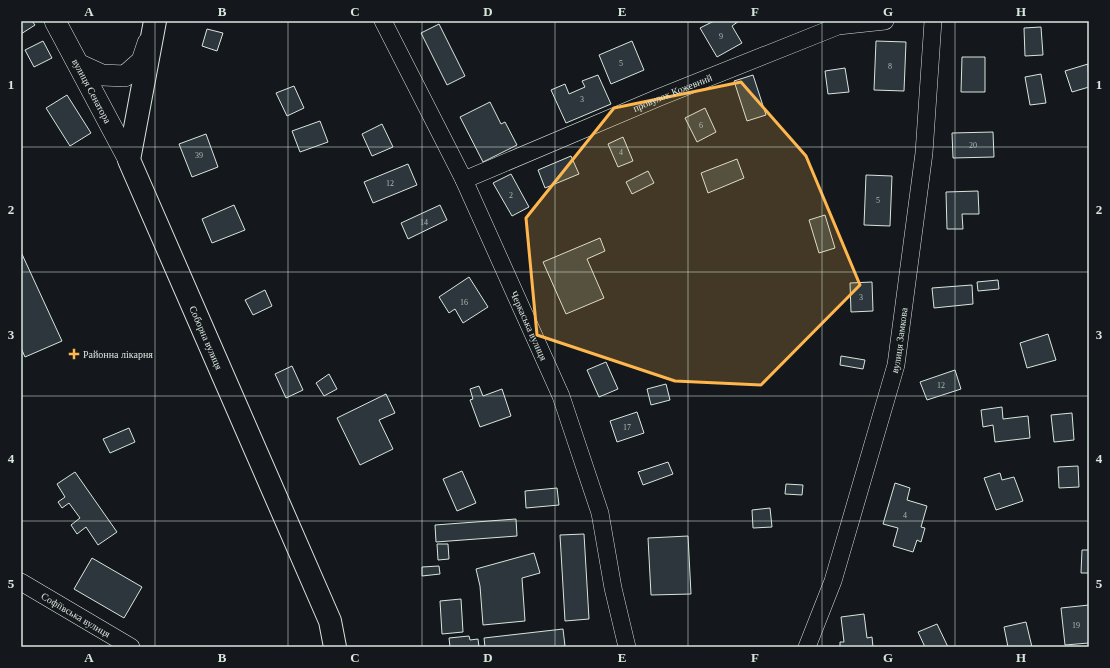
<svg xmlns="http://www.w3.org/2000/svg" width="1110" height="668" font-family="'Times New Roman',serif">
	<rect width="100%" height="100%" fill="#14181c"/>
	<!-- building -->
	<path fill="#2c363c" stroke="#d8e6dc" d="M21 21H32L35 25 21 34Z
		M714 21H739L732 26 742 43 717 57 700 28Z
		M439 24 465 76 447 85 421 33Z
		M1041 27 1043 55 1025 56 1024 28Z
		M207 29 223 33 217 51 202 46Z
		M43 41 52 58 34 67 25 50Z
		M632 41 644 70 611 84 599 55Z
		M876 41 906 42 904 91 874 90Z
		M962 57H985V92H961Z
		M1088 64 1089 87 1072 92 1065 71Z
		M845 68 849 92 828 94 825 71Z
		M1041 74 1046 103 1030 105 1025 77Z
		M598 75 611 104 566 123 551 90 565 84 569 94 585 87 582 81Z
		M753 75 766 115 747 121 734 81Z
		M294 86 304 108 287 116 276 93Z
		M67 95 91 133 70 146 46 108Z
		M490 102 501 124 505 122 517 145 483 162 460 117Z
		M705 108 716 132 697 142 685 118Z
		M320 121 328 142 300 152 292 131Z
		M382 124 393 147 372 156 362 134Z
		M993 132 994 157 953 158 952 133Z
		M206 134 218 167 192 177 179 144Z
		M623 137 633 161 618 167 608 144Z
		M571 156 579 174 545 188 538 170Z
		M737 159 744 178 708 193 701 173Z
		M408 164 417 185 373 203 364 182Z
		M648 171 654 183 632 194 626 182Z
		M511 174 529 207 512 216 493 183Z
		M866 175 892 176 890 226 864 225Z
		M978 191 979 214H962L963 229H947L946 192Z
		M234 205 245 230 212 243 202 219Z
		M440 205 447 220 408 239 401 223Z
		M825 215 835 248 819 253 809 220Z
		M600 238 605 251 587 259 604 298 566 314 543 262Z
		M21 252 62 341 25 357 21 348Z
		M469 277 488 307 463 323 455 309 449 313 439 297Z
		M998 280 999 289 978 291 977 282Z
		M872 282 873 311 851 312 850 283Z
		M972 285 973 304 934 308 932 288Z
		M265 290 272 306 253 315 245 300Z
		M1048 334 1056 360 1027 368 1020 343Z
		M841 356 865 360 863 369 840 365Z
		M606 362 618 389 599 397 587 370Z
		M292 366 303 390 286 398 275 374Z
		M955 370 961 389 927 400 920 382Z
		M329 374 337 389 324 396 316 383Z
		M666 384 670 400 651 405 647 389Z
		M479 386 483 396 502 389 511 416 480 427 470 400 473 399 470 389Z
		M386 394 395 413 379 420 393 449 360 465 337 418Z
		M1002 407 1003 419 1028 416 1030 438 995 442 993 425 983 427 981 410Z
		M637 412 644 433 617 442 610 421Z
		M1072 413 1074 440 1054 442 1051 415Z
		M129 428 135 442 110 453 103 439Z
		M668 462 673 474 643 485 638 472Z
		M1078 466 1079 487 1059 488 1058 467Z
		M462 471 476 503 457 511 443 479Z
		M75 472 117 532 98 545 86 527 77 534 71 525 80 518 69 503 62 508 58 502 65 497 57 484Z
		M1000 473 1002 480 1014 477 1023 501 996 510 984 478Z
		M895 483 910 488 907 500 927 506 921 527 925 528 921 542 917 540 913 552 893 546 898 528 883 524Z
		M786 484 803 485 802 495 785 494Z
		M557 488 559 505 526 508 525 491Z
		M770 508 772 527 753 528 752 510Z
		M516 519 517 536 436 542 435 525Z
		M584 534 589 619 565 621 560 535Z
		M688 536 691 594 651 595 648 538Z
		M437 544H448L449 559 438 560Z
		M1082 550H1089V573H1081Z
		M534 553 540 573 522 578 525 621 483 625 480 586 476 569Z
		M92 558 142 587 124 618 74 589Z
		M439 566 440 574 422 576V567Z
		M461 599 463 632 442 634 440 601Z
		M1089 605V643L1065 645 1061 608Z
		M864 614 867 638 872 637 873 647H840V642H844L841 617Z
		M1026 622 1032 647H1008L1004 627Z
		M937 624 948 647H925L918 632Z
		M563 629 565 646 555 647H485L484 638Z
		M469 636 470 640 478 639 479 647H450L449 638Z"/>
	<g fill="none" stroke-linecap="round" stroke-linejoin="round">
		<!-- minor casing -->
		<g stroke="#d8e6dc" stroke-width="18">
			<g id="minor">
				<path id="s1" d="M383 21 464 180 561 396 600 513 613 588 627 647"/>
				<path id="s2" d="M464 180 660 97 838 26 885 21"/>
				<path id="s3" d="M21 582 131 647"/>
				<path id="s4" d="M807 647 833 581 896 365 924 153 933 21"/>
			</g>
		</g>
		<!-- tertiary casing -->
		<g stroke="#d8e6dc" stroke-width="22">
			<g id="tertiary">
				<path id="s5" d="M55 21 129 160"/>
				<path d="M80 65 102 75 125 76 142 61 148 43"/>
			</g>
		</g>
		<!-- secondary casing -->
		<g stroke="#d8e6dc" stroke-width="24">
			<g id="secondary">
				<path id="s6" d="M155 21 129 160 330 621 335 647"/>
			</g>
		</g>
		<!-- minor -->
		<use href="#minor" stroke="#14181c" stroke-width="17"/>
		<!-- tertiary -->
		<use href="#tertiary" stroke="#14181c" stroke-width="21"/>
		<!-- secondary -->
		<use href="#secondary" stroke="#14181c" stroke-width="22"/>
	</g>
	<!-- marked area -->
	<path fill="#ffb74d" fill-opacity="0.2" stroke="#ffb74d" stroke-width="3" stroke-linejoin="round" d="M741 82 806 156 860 285 761 385 675 381 537 335 526 218 614 108Z"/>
	<!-- grid -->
	<path fill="none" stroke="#d8e6dc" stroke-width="1" stroke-opacity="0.55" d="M155 21V647M288 21V647M422 21V647M555 21V647M688 21V647M822 21V647M955 21V647M21 147H1089M21 272H1089M21 396H1089M21 521H1089"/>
	<!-- markers -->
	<path fill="#ffb74d" stroke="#14181c" stroke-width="1.5" d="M72 348h4v4h4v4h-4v4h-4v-4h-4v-4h4z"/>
	<g text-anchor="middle" stroke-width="3" stroke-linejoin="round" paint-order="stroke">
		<!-- number labels -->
		<g font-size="8" fill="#adbab4">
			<text x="721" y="39">9</text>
			<text x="621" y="66">5</text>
			<text x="890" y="69">8</text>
			<text x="582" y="102">3</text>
			<text x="701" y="128">6</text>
			<text x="973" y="148">20</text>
			<text x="621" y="155">4</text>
			<text x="199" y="158">39</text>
			<text x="390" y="186">12</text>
			<text x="511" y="198">2</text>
			<text x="878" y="203">5</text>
			<text x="424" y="225">14</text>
			<text x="861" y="300">3</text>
			<text x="464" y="305">16</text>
			<text x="941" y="388">12</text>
			<text x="627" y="430">17</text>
			<text x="905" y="518">4</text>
			<text x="1076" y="628">19</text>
		</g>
		<!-- street labels -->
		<g font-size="10" fill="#d8e6dc" stroke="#14181c">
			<text dy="4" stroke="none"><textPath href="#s5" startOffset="79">вулиця Сенатора</textPath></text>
			<text dy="4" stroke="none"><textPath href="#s2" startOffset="226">провулок Кожевний</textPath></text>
			<text dy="4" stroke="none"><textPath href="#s1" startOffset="338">Черкаська вулиця</textPath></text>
			<text dy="4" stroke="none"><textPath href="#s6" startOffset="335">Соборна вулиця</textPath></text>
			<text dy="4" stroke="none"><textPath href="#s4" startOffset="321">вулиця Замкова</textPath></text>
			<text dy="4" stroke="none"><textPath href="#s3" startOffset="64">Софіївська вулиця</textPath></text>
		</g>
		<!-- poi labels -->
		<g font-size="10" fill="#d8e6dc" stroke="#14181c" text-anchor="start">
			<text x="83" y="358">Районна лікарня</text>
		</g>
	</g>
	<!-- border -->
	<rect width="1110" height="668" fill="none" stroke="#14181c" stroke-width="44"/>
	<rect x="22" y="22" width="1066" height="624" fill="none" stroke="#d8e6dc" stroke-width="1.5"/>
	<g font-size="13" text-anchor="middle" font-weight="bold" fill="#d8e6dc">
		<text x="89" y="16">A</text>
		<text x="222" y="16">B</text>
		<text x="355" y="16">C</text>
		<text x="488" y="16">D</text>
		<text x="622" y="16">E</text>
		<text x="755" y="16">F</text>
		<text x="888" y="16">G</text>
		<text x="1021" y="16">H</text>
		<text x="11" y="89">1</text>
		<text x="1099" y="89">1</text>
		<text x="11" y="214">2</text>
		<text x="1099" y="214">2</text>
		<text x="11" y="339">3</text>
		<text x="1099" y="339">3</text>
		<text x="11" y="463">4</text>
		<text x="1099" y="463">4</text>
		<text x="11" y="588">5</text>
		<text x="1099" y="588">5</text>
		<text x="89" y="662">A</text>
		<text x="222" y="662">B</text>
		<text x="355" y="662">C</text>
		<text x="488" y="662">D</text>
		<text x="622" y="662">E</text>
		<text x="755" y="662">F</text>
		<text x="888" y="662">G</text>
		<text x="1021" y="662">H</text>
	</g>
</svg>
